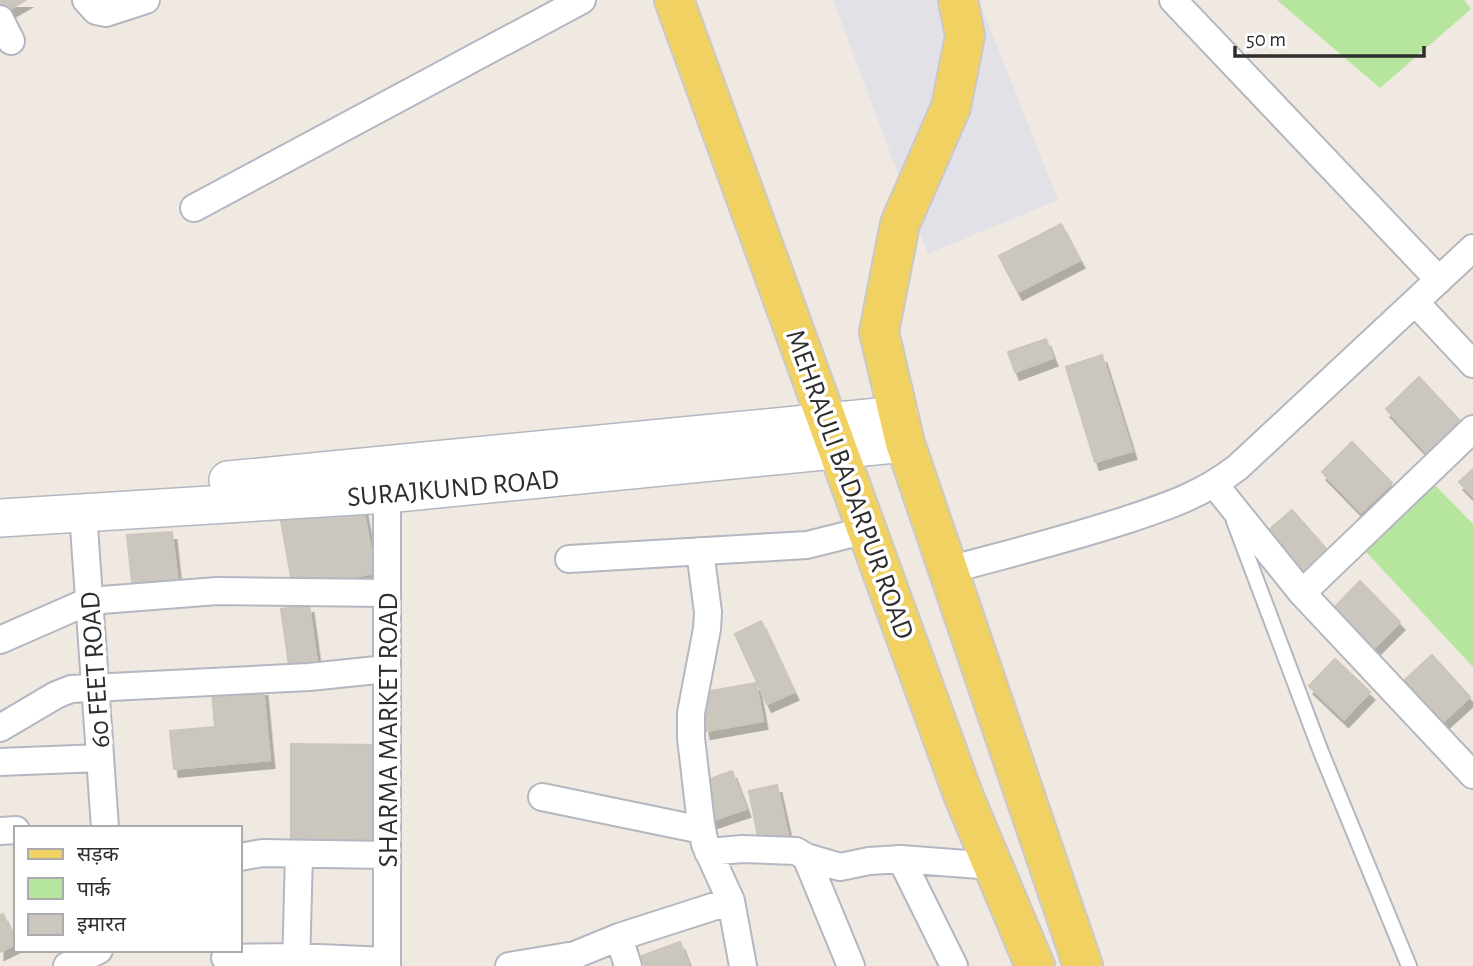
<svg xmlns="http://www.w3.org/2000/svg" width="1473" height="966" font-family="'Alegreya Sans','Noto Sans Devanagari',sans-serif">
	<defs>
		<filter id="shadow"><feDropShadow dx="4.5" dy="8" stdDeviation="0" flood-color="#0004"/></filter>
	</defs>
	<rect width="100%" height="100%" fill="#efe9e1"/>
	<!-- industrial -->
	<path fill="#e3e1e8" d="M833 0H979L1058 200 928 254Z"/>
	<!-- green -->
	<path fill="#b6e59e" d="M1277 0H1464L1471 9 1380 88Z
		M1432 482 1473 524V667L1357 542Z"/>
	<!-- building -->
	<path fill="#cbc7bf" stroke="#cbc5ba" stroke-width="2" filter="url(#shadow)" d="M0 0H26L5 12Z
		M1061 224 1080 260 1018 292 999 256Z
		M1046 339 1053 358 1015 372 1008 352Z
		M1102 355 1132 451 1095 462 1066 367Z
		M1419 377 1460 421 1427 453 1386 409Z
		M1352 442 1392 483 1361 512 1322 472Z
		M1473 469V496L1459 482Z
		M362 502 375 573 293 588 280 515Z
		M1292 510 1328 551 1300 576 1263 535Z
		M172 532 178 586 133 592 127 535Z
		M1360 581 1400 622 1369 653 1329 613Z
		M309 605 318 670 290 673 281 609Z
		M761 621 794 692 767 704 735 634Z
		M1432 655 1470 697 1438 726 1400 684Z
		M1335 659 1370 692 1344 719 1309 686Z
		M756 683 763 721 706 731 699 693Z
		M263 688 270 760 174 769 170 731 215 727 212 692Z
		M291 744 380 745 377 852 291 850Z
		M732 771 746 809 713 820 699 783Z
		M777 785 788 835 759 841 749 791Z
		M3 914 16 944 0 952V915Z
		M680 942 689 966H645L641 956Z"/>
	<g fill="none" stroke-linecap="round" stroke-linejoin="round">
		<!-- lane casing -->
		<g stroke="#b4b7c1" stroke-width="18">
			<path id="lane" d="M1234 521 1321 752 1409 966"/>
		</g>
		<!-- street casing -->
		<g stroke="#b4b7c1" stroke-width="30">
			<path id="street" d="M86 0 96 11 106 13 146 0
				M1173 0 1439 280
				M0 19 11 41
				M194 208 582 0
				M1415 302 1473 364
				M1215 485 1302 593 1473 775
				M387 494V966
				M83 512 105 828
				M700 551 708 612 707 629 691 713V738L701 824 705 844 731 901 743 966
				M569 559 807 545 867 530
				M949 570C1008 554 1068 539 1126 520 1168 506 1202 495 1238 467L1473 248
				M1302 593 1473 429
				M0 640 89 601 217 591 387 593
				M0 728 56 695 71 689 309 677 387 669
				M0 762 100 758
				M542 797 702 830
				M0 831 16 830
				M708 852 742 849 796 851 806 857 840 867 869 861 901 859 993 866
				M240 857 262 853 387 855
				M806 857 851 966
				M901 859 954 966
				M619 937 628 966
				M225 958 296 957 387 961
				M67 966 99 950
				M296 966 299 854
				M509 966 575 955 619 937 731 901"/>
		</g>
		<!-- secondary casing -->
		<g stroke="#b4b7c1" stroke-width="40">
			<path id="secondary" d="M228 480 899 415
				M0 518 387 494 905 443"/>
		</g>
		<!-- primary casing -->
		<g stroke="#c9c9c9" stroke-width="42">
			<path id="primary" d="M674 0 964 797 1035 966
				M958 0 965 36 951 107 900 224 879 332 905 443 1083 966"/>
		</g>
		<!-- lane -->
		<use href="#lane" stroke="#fff" stroke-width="14"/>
		<!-- street -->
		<use href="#street" stroke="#fff" stroke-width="26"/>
		<!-- secondary -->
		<use href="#secondary" stroke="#fff" stroke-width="37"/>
		<!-- primary -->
		<use href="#primary" stroke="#f2d163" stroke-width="38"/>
	</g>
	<g text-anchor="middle" stroke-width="7" stroke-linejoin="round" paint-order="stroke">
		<!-- street labels -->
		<g font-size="28" fill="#2e2e2e" stroke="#fff">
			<text transform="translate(851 484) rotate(70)" y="10">MEHRAULI BADARPUR ROAD</text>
			<text transform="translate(453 487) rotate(-5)" y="10">SURAJKUND ROAD</text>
			<text transform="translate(94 670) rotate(-94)" y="10">60 FEET ROAD</text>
			<text transform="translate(387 730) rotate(-90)" y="10">SHARMA MARKET ROAD</text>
		</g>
	</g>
	<!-- legend -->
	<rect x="14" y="826" width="228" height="126" fill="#ffffff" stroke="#ababab" stroke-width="2"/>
	<rect x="28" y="849" width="35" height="10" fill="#f2d163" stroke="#ababab" stroke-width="2"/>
	<text x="77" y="861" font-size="21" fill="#2e2e2e">सड़क</text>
	<rect x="28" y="878" width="35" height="21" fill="#b6e59e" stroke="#ababab" stroke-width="2"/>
	<text x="77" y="896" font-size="21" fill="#2e2e2e">पार्क</text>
	<rect x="28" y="914" width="35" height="21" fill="#cbc7bf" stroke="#ababab" stroke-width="2"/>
	<text x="77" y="931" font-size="21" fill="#2e2e2e">इमारत</text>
	<!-- scale -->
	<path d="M1235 46v10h189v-10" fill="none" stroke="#2e2e2e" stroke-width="3.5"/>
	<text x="1246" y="46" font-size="21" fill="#2e2e2e" stroke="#ffffff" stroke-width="5" paint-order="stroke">50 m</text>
</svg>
